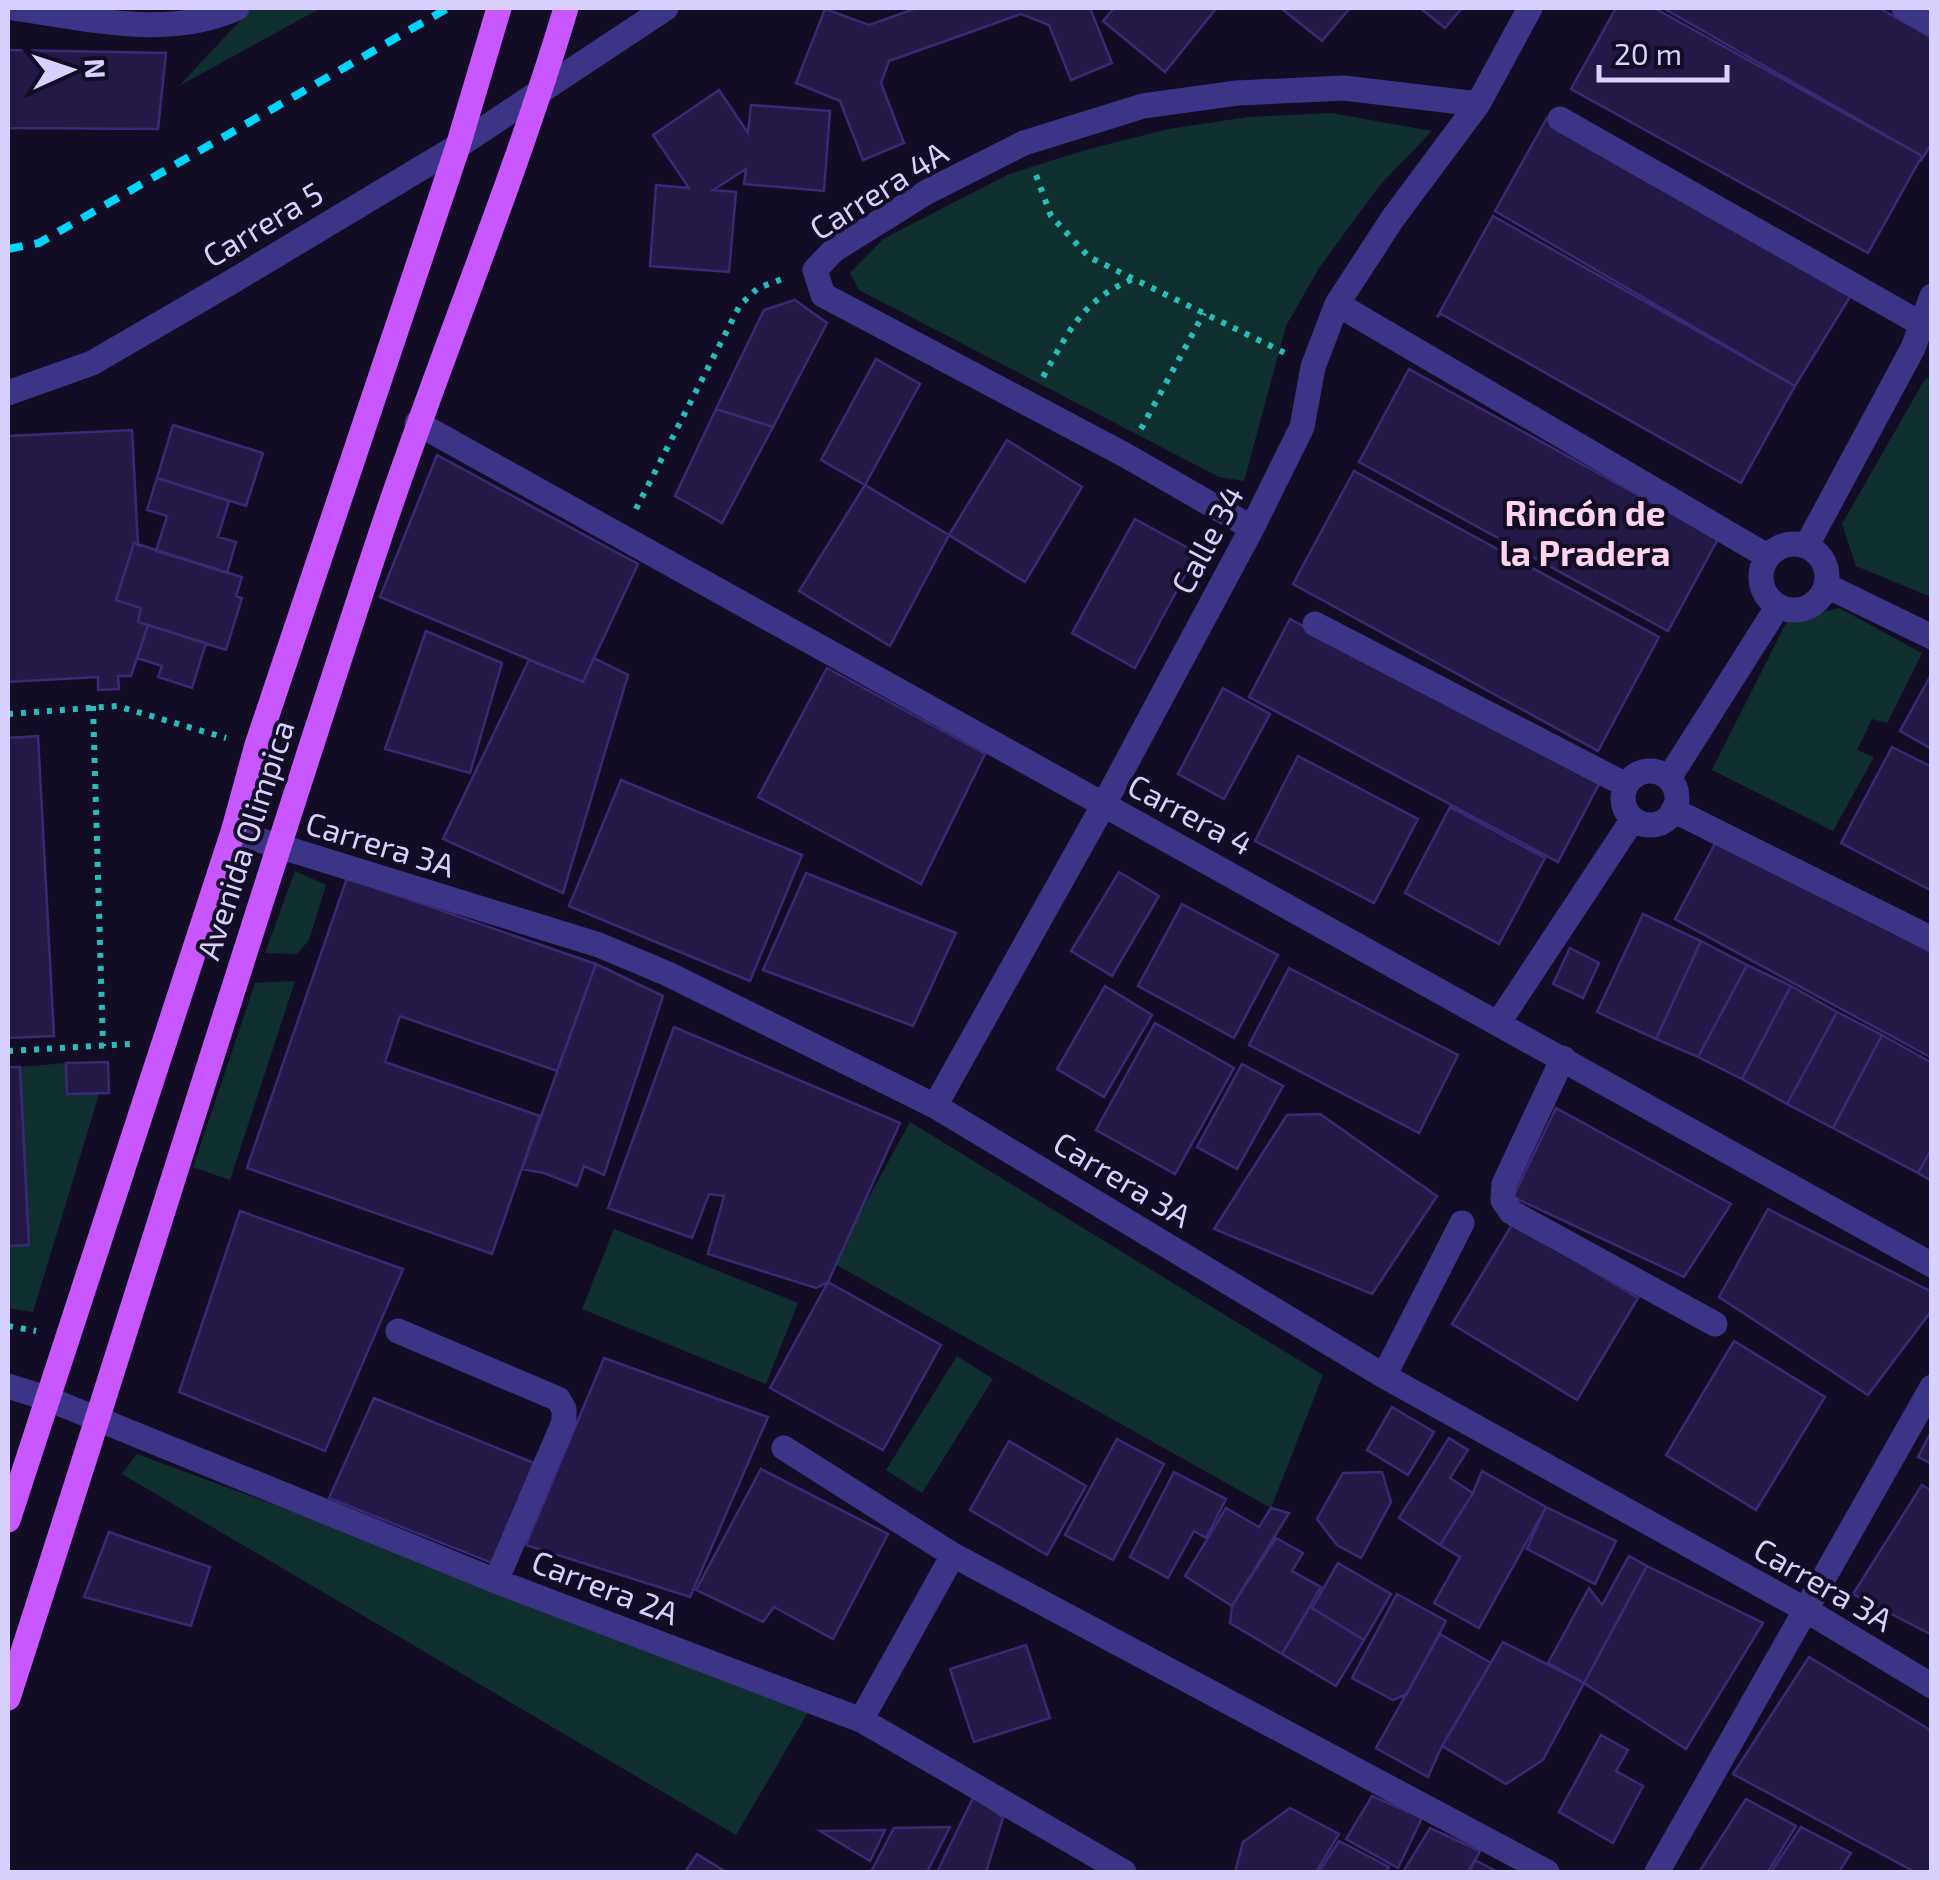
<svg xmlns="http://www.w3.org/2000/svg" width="1939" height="1880" font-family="'Exo 2',sans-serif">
	<rect width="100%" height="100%" fill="#120d25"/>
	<!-- green -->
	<path fill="#0f2f2f" d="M252 8H321L179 86Z
		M1331 113 1432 131 1380 185 1319 268 1286 326 1244 481 1219 477 859 290 850 273 883 239 1009 174 1089 149 1169 129 1248 117Z
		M1931 377H1932L1931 597 1856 566 1842 524 1925 379Z
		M1839 608 1922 653 1887 723 1872 719 1857 750 1874 757 1833 831 1712 770 1787 621Z
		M295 871 326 885 309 940 297 954 265 953Z
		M295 981 230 1180 193 1167 255 983Z
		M66 1063 67 1094H99L33 1312 8 1308V1246L29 1244 20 1067Z
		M910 1122 1323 1375 1271 1508 833 1263Z
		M614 1229 798 1303 766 1384 582 1309Z
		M957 1356 993 1379 922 1493 886 1470Z
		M137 1454 813 1704 736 1835 122 1474Z"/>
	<!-- building -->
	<path fill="#241847" stroke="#3b2874" stroke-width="2.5" d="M917 8H1090L1112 63 1071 80 1049 25 1021 14 889 61 881 83 904 143 863 160 840 101 796 83 825 9 869 25Z
		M1114 8H1212L1215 10 1165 72 1103 21Z
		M1281 8H1350L1322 41Z
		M1420 8H1462L1445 28Z
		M1616 8H1654L1922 156 1868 253 1571 89Z
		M1663 8H1879L1932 38V143L1922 159V156Z
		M8 50 166 53 158 129 8 128Z
		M719 90 748 133 751 105 830 111 824 191 744 184 746 169 713 190 736 192 729 272 650 266 656 185 689 188 653 135Z
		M1547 118 1853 292 1795 386 1495 211Z
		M1493 216 1795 386 1741 483 1441 314 1437 317Z
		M795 300 827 323 773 427 716 409 764 310Z
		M876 359 920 384 865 485 821 460Z
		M1409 369 1718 539 1668 631 1359 462Z
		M716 409 773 427 722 523 675 496Z
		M173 425 263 453 246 506 157 478Z
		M132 430 138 545 134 543 116 600 141 608 138 622 148 625 131 676H118L119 689 98 690V677L8 682V436Z
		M1007 440 1082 487 1025 582 949 535Z
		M437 455 638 564 583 682 380 597Z
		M1354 471 1659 637 1598 751 1293 584Z
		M157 478 229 501 218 537 236 542 227 573 156 551 167 516 147 510Z
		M865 485 949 535 890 646 799 591Z
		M1135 519 1197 553 1135 668 1072 633Z
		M134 543 242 577 236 596 242 598 226 650 138 622 141 608 116 600Z
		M1290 619 1599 784 1558 862 1249 697Z
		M148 625 206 643 192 688 158 677 162 666 137 658Z
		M426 631 502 663 470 773 385 749Z
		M594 658 628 675 563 893 443 839 529 660 583 682Z
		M827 668 985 754 921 884 758 797Z
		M1932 673V749L1900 731Z
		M1223 688 1270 714 1224 799 1178 774Z
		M38 736 54 1036 8 1038V738Z
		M1892 747 1932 767V891L1841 843Z
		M1298 756 1418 819 1374 903 1255 841Z
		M621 780 802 855 750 981 569 906Z
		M1450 807 1545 858 1499 944 1405 893Z
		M1718 838 1932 953V1058L1675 919Z
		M1119 872 1159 896 1112 976 1071 951Z
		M806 873 956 933 913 1026 763 970Z
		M347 878 596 964 557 1071 400 1016 385 1062 540 1116 492 1254 247 1168Z
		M1182 904 1278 955 1234 1038 1138 986Z
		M1643 914 1701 941 1656 1039 1597 1012Z
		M1701 941 1747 965 1698 1057 1656 1039Z
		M1570 948 1599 963 1583 998 1553 984Z
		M596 964 663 996 604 1175 584 1166 577 1186 544 1173 522 1169Z
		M1747 965 1791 986 1742 1079 1698 1057Z
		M1289 968 1458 1055 1419 1133 1249 1045Z
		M1105 986 1152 1015 1104 1097 1057 1069Z
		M1791 986 1837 1012 1787 1104 1742 1079Z
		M1837 1012 1882 1035 1833 1128 1787 1104Z
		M1155 1023 1234 1068 1175 1174 1096 1130Z
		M674 1027 900 1123 828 1282 816 1288 708 1254 724 1196 709 1194 692 1238 608 1208Z
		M1882 1035 1932 1063V1148L1918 1173 1833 1128Z
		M108 1062 109 1093 67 1094 66 1063Z
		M1242 1064 1283 1086 1237 1169 1197 1147Z
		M8 1067H20L29 1245 8 1246Z
		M1556 1108 1731 1204 1684 1277 1513 1197Z
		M1320 1114 1437 1196 1372 1294 1214 1229 1287 1115Z
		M1932 1148V1181L1918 1173Z
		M1768 1209 1932 1292V1310L1868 1395 1719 1297Z
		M240 1211 403 1269 325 1451 179 1392Z
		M1513 1223 1638 1298 1577 1400 1452 1324Z
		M828 1282 941 1345 883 1450 770 1388Z
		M1734 1341 1825 1397 1756 1510 1666 1455Z
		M604 1358 768 1417 690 1597 526 1545Z
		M374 1398 534 1463 492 1563 329 1498Z
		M1392 1407 1434 1432 1408 1475 1367 1450Z
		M1932 1430V1464L1918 1457Z
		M1449 1438 1468 1450 1450 1478 1473 1493 1440 1545 1399 1518Z
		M1117 1439 1164 1464 1113 1560 1065 1535Z
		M1009 1441 1086 1486 1047 1555 970 1510Z
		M761 1469 888 1534 833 1639 774 1607 763 1622 696 1590Z
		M1482 1471 1546 1507 1479 1628 1434 1603 1460 1557 1440 1545 1473 1493Z
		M1174 1472 1226 1499 1206 1538 1194 1531 1168 1578 1130 1557Z
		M1382 1472 1391 1502 1361 1558 1337 1545 1317 1519 1343 1473Z
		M1922 1485 1932 1491V1635L1853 1594Z
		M1546 1507 1616 1541 1595 1584 1527 1549Z
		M1226 1508 1259 1527 1271 1508 1289 1513 1232 1606 1185 1576Z
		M109 1532 210 1567 191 1626 84 1597Z
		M1276 1538 1303 1553 1292 1571 1321 1587 1282 1654 1230 1623 1232 1606Z
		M1629 1556 1647 1566 1584 1683 1548 1663 1589 1588 1602 1605Z
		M1338 1563 1391 1594 1364 1640 1312 1608Z
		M1647 1566 1763 1623 1686 1749 1584 1683Z
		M1397 1594 1446 1621 1407 1694 1393 1700 1352 1678Z
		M1310 1607 1364 1640 1336 1686 1282 1654Z
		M1440 1634 1491 1663 1442 1746 1428 1777 1376 1748Z
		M1503 1642 1584 1683 1543 1760 1506 1784 1442 1746Z
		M1026 1645 1050 1718 974 1742 950 1669Z
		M1809 1657 1932 1731V1872H1915L1733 1774Z
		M1601 1735 1628 1750 1616 1771 1643 1786 1613 1843 1559 1812Z
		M974 1796 1003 1818 986 1872H937Z
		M1372 1796 1422 1818 1398 1868 1346 1839Z
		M1746 1799 1796 1826 1768 1872H1699Z
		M1290 1808 1339 1834 1316 1872H1235L1243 1842Z
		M950 1827 927 1872H877L872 1870 894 1828Z
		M1801 1827 1851 1853 1839 1872H1771Z
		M1430 1828 1480 1851 1469 1872H1403Z
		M885 1830 870 1861 820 1831Z
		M1339 1841 1389 1867 1386 1872H1319Z
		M697 1854 726 1872H685Z
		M1475 1860 1496 1871 1501 1872H1467Z"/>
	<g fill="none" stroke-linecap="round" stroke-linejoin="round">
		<!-- path -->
		<path stroke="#27bdbb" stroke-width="6" stroke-dasharray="5 8" stroke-linecap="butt" d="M1036 175 1051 216 1089 257 1285 353
			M1043 377C1069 331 1082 300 1133 279
			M1141 429 1204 313
			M636 509 740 305 758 288 785 278
			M93 706 103 1046
			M8 714 117 706 226 738
			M8 1051 131 1044
			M8 1326 36 1331"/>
		<!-- lane -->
		<path stroke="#3c3587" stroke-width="25" d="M8 1386 46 1398"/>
		<!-- street -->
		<path stroke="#3c3587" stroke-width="25" d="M14 8C87 18 168 40 237 8
			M1904 8 1932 24
			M1560 119 1932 330
			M1337 304 1767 556
			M8 393 92 363 228 284 458 146 666 8
			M417 423 1932 1265
			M1252 528 1125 455 823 295 815 270 834 250 927 192 1024 143 1143 106 1237 93 1344 88 1478 104
			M1761 577a33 33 0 1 1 66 0a33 33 0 1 1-66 0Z
			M1807 545 1913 348 1932 296
			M1827 586 1932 637
			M1315 624 1626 785
			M1623 798a27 27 0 1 1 54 0a27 27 0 1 1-54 0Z
			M1669 778 1778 606
			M1673 810 1932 939
			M233 832 599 945 668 974 935 1106 1384 1376 1806 1610 1932 1686
			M1499 1022 1633 819
			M1563 1058 1504 1184 1503 1200 1511 1212 1715 1324
			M935 1106 1103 806 1252 528 1302 427 1313 367 1337 304 1393 218 1478 104 1530 8
			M398 1331 558 1399 564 1409V1422L496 1581
			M1384 1376 1462 1223
			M46 1398 496 1581 861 1720 1124 1872
			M784 1448 953 1555 1547 1872
			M861 1720 953 1555
			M1657 1872 1932 1387"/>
		<!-- primary -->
		<path stroke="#c957ff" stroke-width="25" d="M8 1520 233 832 257 745 458 146 499 8
			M8 1698C133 1312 251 924 379 539 438 361 512 188 566 8"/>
		<!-- rail -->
		<path stroke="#00d6fb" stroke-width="8" stroke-dasharray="15 12" stroke-linecap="butt" d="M8 249 39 243 448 8"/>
	</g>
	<g text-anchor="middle" stroke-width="8" stroke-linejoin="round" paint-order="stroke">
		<!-- street labels -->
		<g font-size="32" fill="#d8d0ff" stroke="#120d25">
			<text transform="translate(879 191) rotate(-32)" y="11">Carrera 4A</text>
			<text transform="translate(263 225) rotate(-31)" y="11">Carrera 5</text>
			<text transform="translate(1208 540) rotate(-62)" y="11">Calle 34</text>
			<text transform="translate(1190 815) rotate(28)" y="11">Carrera 4</text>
			<text transform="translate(246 840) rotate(-72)" y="11">Avenida Olimpica</text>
			<text transform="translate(380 845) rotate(17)" y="11">Carrera 3A</text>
			<text transform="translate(1122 1180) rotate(31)" y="11">Carrera 3A</text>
			<text transform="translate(1823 1585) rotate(30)" y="11">Carrera 3A</text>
			<text transform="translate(605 1588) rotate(21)" y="11">Carrera 2A</text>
		</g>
		<!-- neighbourhood labels -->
		<g font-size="35" font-weight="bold" fill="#ffd2ed" stroke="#120d25">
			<text x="1585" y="526">Rincón de<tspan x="1585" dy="40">la Pradera</tspan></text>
		</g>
	</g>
	<!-- border -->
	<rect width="1939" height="1880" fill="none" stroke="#d8d0ff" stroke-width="20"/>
	<!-- north arrow -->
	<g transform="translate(70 70) rotate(87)" stroke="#120d25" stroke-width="8" paint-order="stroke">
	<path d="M0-8L18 38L0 25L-18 38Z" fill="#d8d0ff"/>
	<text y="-15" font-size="28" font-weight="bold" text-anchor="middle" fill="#d8d0ff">N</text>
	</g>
	<!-- scale -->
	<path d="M1599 65v15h128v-15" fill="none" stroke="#d8d0ff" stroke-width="5"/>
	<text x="1614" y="65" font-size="30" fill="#d8d0ff" stroke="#120d25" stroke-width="8" paint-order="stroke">20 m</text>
</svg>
